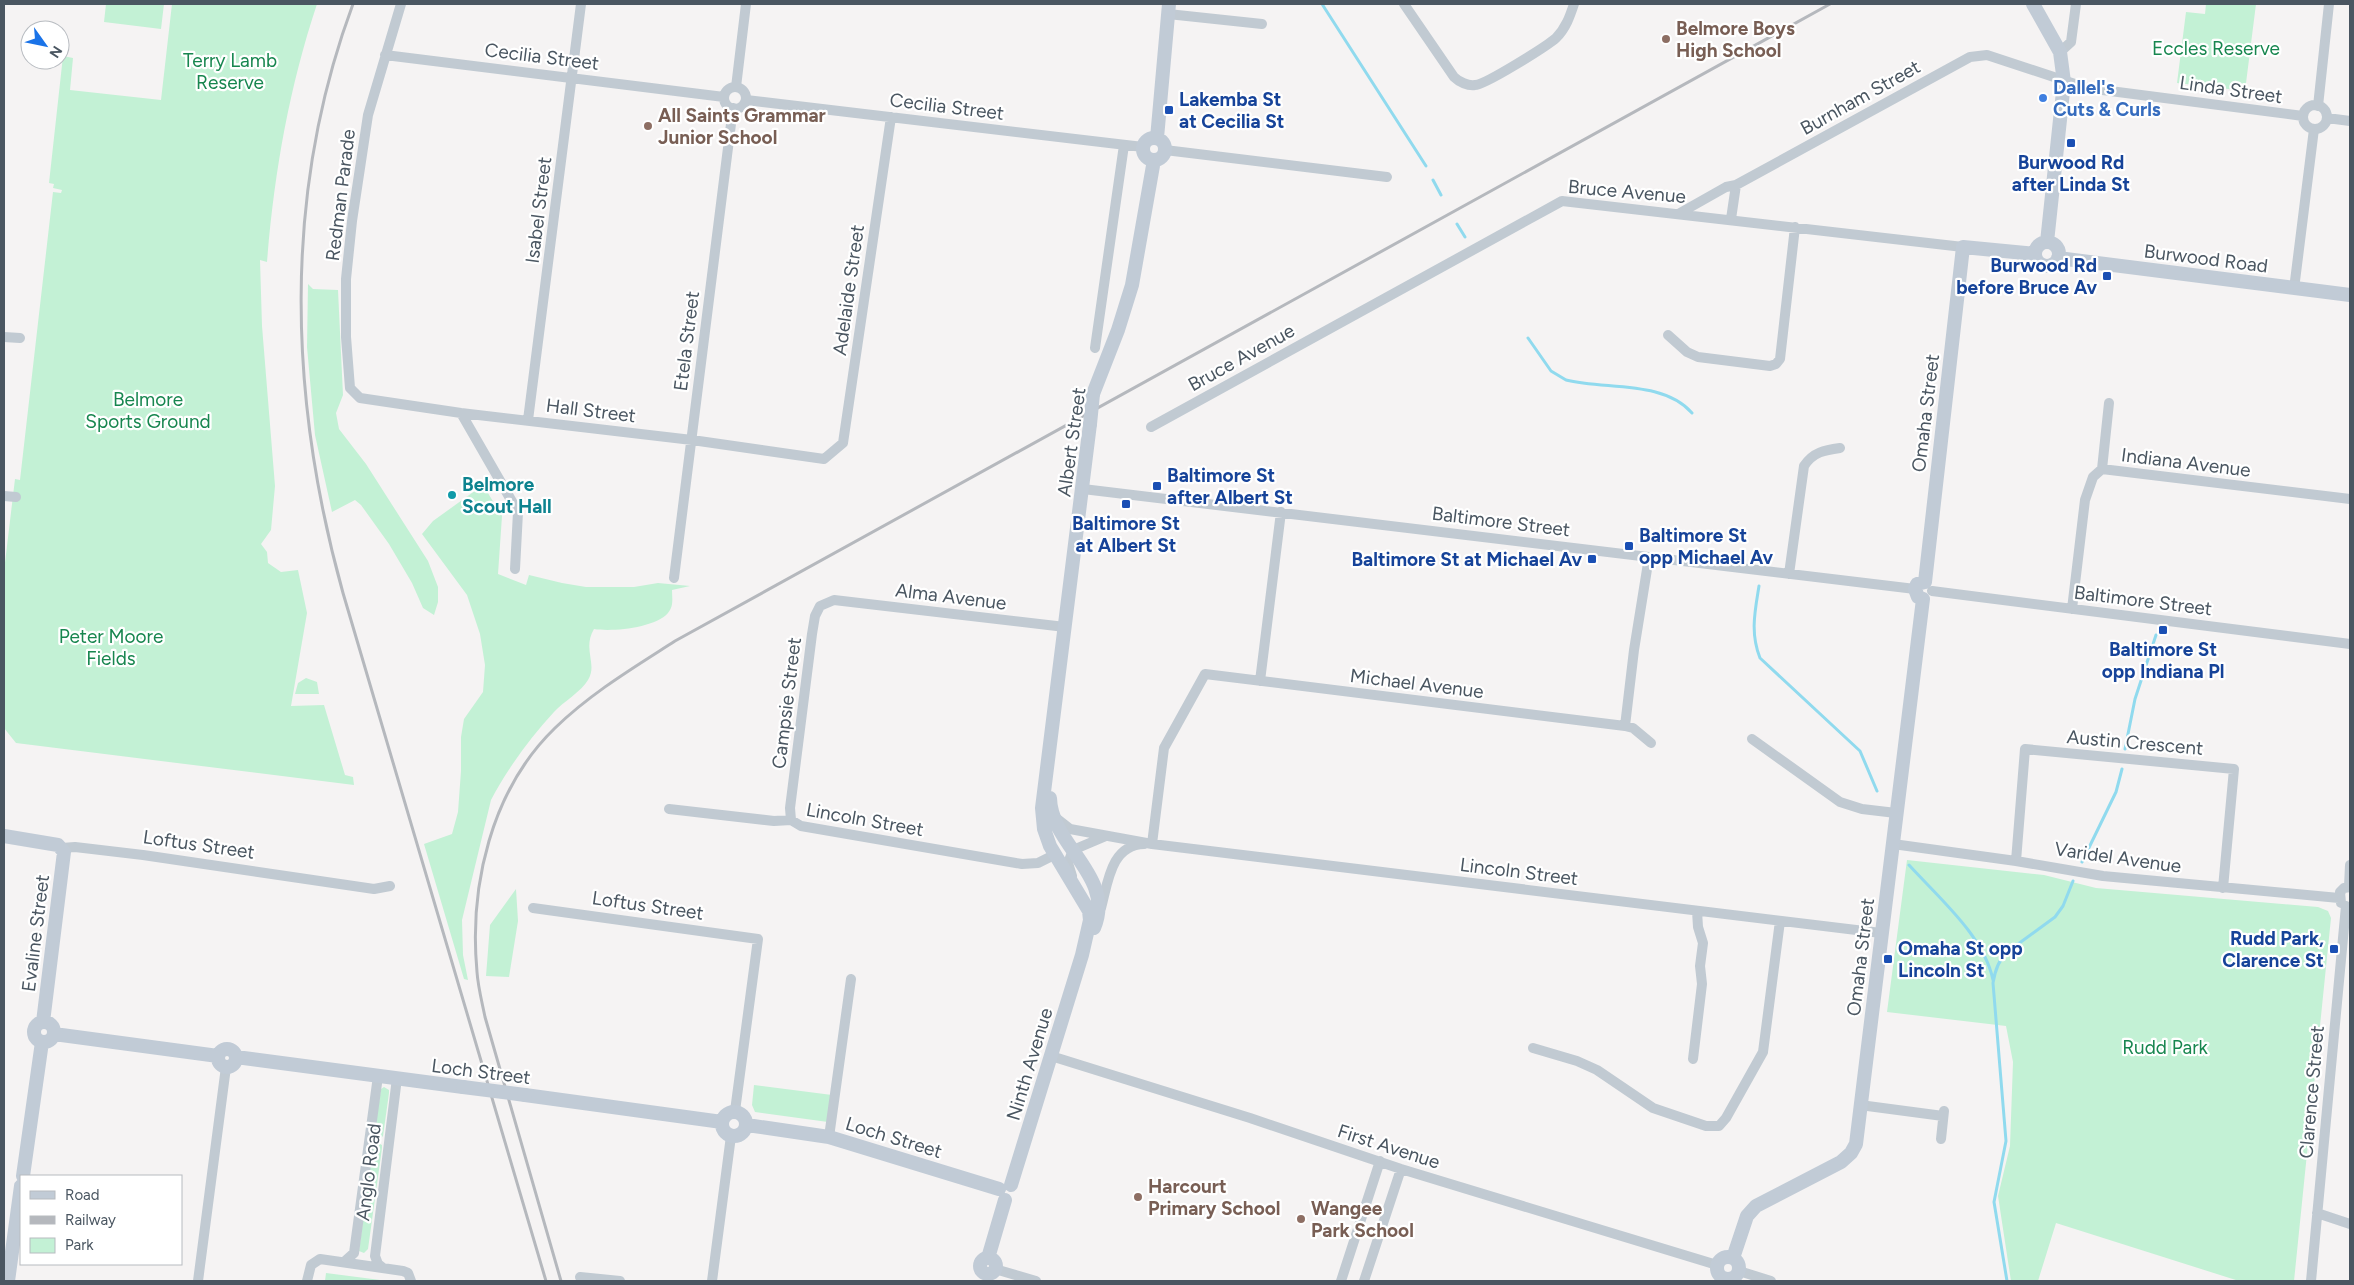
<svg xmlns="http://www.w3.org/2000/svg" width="2354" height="1285" font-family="Figtree,sans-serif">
	<rect width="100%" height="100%" fill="#f5f3f3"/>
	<!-- green -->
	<path fill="#c3f1d5" d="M106 4H164L161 29 104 22Z
		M172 4H317C289 88 274 174 267 262L260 260 262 326 275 486 271 530 261 544 267 552 268 563 281 572 298 570 307 613 291 706 324 705 345 775 353 777 354 785 16 743 4 728V571L15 479 20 480 53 192 61 193 62 190 53 188 54 184 49 183 63 56 73 58 70 90 161 100Z
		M2206 4H2256L2245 91 2177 83 2186 12 2205 14Z
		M308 284 313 289 338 290 343 395 336 413 339 429 366 464 428 561 438 587V602L434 615 423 608 412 583 389 544 361 505 355 500 332 512 315 435 307 347Z
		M483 485 502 516 498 574 526 585 529 575 562 583 586 587H634L658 583 690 586 672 590C672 598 674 606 668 613 655 628 612 632 594 629 582 649 598 664 588 680 582 691 563 702 554 712 530 738 508 768 491 800L462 920 463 955 468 980 464 979 424 844 452 834 458 812 461 771V737L464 719 483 692 485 665 480 634 467 595 422 534 433 521Z
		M306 678 317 682 319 694H295L298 683Z
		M1907 860 2044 875 2096 888 2318 907 2328 911 2331 918 2294 1281H2239L2056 1223 2038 1281H2011L1998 1196 2010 1146 2013 1062 2006 1026 1887 1012Z
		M516 889 518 921 509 977 486 976 490 925Z
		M754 1085 832 1095 828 1122 755 1112 752 1105Z
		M384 1087 389 1090V1093L383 1136 380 1139H376L374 1135 381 1089Z
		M376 1142 382 1145V1148L368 1249 364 1253 359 1251 373 1144Z
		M326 1273 388 1281H325Z"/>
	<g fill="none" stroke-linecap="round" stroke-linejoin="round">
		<!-- stream -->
		<path stroke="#90daee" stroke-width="3" d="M1322 4 1426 166
			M1433 180 1441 195
			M1457 224 1465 237
			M1528 338 1551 371 1566 380C1606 390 1663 380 1692 413
			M1759 586C1755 611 1750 633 1760 658L1860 751 1877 791
			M2125 749 2135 699 2156 635
			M2082 862 2116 792 2122 769
			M1909 865C1939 898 1984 936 1993 980
			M2007 1281 1994 1202 2006 1141 1993 983C1995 971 1998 961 2007 952L2055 917 2063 906 2073 881"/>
		<!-- street -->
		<path stroke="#c1cad2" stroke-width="10" d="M401 4 368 115 352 221 346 279V337L350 388 360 398 461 413 692 440 824 459 843 443 891 117
			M1404 4 1454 77C1459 82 1468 86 1475 85 1485 85 1547 46 1556 38 1566 28 1570 16 1574 4
			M1168 14 1262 24
			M2060 52 2071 42 2076 4
			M385 55 724 97
			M736 87 746 4
			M724 98a11 11 0 1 1 22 0a11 11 0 1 1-22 0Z
			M746 100 1143 147
			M2303 117a12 12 0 1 1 24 0a12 12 0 1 1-24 0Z
			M2318 106 2329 4
			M2327 118 2350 121
			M1165 150 1387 177
			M1680 213 1726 187 1736 185 1970 57 1987 55 2087 88 2303 116
			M1731 219 1736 185
			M2294 289 2314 129
			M1668 335 1687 352 1698 357 1770 366 1776 364 1780 359 1795 227
			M4 337 20 338
			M1095 348 1124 145
			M461 413 518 512 515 569
			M528 420 581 4
			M1151 427 1562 201 1963 247
			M2102 469 2109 403
			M1083 489 1915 589
			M4 496 16 497
			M1789 574 1804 466C1813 452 1825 450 1840 448
			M674 578 733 108
			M1932 591 2350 644
			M2072 609 2085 500 2093 477 2102 469 2350 499
			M1260 681 1281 512
			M1625 726 1634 650 1649 557
			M1752 739 1840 802 1862 809 1896 813
			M669 809 774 821 791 820 801 826 1022 864 1038 863 1054 855
			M1056 818 1070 829 1152 844 1881 933
			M791 820 790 808 812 634 815 616 820 606 834 600 1065 627
			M1152 844 1164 748 1205 674 1625 726 1633 728 1651 743
			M1893 844 2016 861 2103 876 2339 898
			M62 848 75 847 143 855 374 889 390 886
			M2016 861 2025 749 2234 769 2223 888
			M1072 876 1068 863 1073 850 1106 836
			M2349 887 2350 865
			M2341 903 2340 892 2344 888 2350 887
			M533 908 758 939 735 1111
			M1101 908C1108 882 1111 845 1144 844
			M1533 1048 1577 1061 1597 1070 1653 1108 1706 1126H1719L1726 1118 1763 1052 1780 921
			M1051 1056 1250 1118 1401 1169 1717 1265
			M1693 1059 1702 984 1700 966 1703 943 1698 927 1697 911
			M1860 1105 1943 1116
			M829 1137 851 979
			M1941 1139 1944 1111
			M2317 1213 2350 1224
			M344 1262 354 1253 378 1076
			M383 1268 378 1264 375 1256 397 1078
			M995 1269 1036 1281
			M1739 1271 1771 1281
			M580 1277 620 1281
			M198 1281 226 1067
			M307 1281 311 1265 320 1259 403 1271 408 1273 411 1281
			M712 1281 731 1136
			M1341 1281 1380 1161
			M1364 1281 1401 1169
			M2311 1281 2346 906"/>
		<!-- secondary -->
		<path stroke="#c1cbd6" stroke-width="14" d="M2033 4 2060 52 2064 82 2047 242
			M1157 138 1169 4
			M1143 149a11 11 0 1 1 22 0a11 11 0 1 1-22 0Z
			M2035 254a12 12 0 1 1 24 0a12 12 0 1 1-24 0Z
			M2058 258 2350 295
			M1093 394 1118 330 1132 285 1154 160
			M1925 582 1963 247 2035 254
			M1923 599 1918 597 1915 589 1917 584 1925 582
			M1050 798C1051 846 1116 876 1094 928
			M4 836 58 845 64 852 43 1022
			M34 1032a10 10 0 1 1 20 0a10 10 0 1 1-20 0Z
			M54 1034 218 1056
			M218 1058a9 9 0 1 1 18 0a9 9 0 1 1-18 0Z
			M236 1057 463 1087
			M525 1095 722 1122
			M722 1124a12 12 0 1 1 24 0a12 12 0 1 1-24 0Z
			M747 1125 829 1137 999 1189
			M23 1176 42 1042
			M1011 1185 1082 955 1090 920 1089 911 1050 846 1044 829 1042 808 1090 424
			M1717 1268a11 11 0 1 1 22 0a11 11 0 1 1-22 0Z
			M988 1258 1005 1200
			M1733 1258 1747 1216 1756 1206 1841 1162 1851 1153 1856 1144 1923 599
			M980 1266a8 8 0 1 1 16 0a8 8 0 1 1-16 0Z
			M8 1281 21 1186"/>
		<!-- rail -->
		<path stroke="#b5b8bd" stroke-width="3" d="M353 4C282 195 289 399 343 593L546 1281
			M561 1281 485 1017C482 1002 478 987 477 972 469 886 491 790 555 728 591 693 633 668 675 641L1830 4"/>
		<!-- secondary-bridge -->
		<path stroke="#c1cbd6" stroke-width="14" d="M1090 424 1093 394
			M463 1087 525 1095"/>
	</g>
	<!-- markers -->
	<g fill="#8d6e63" stroke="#fff" stroke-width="2">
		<circle cx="1666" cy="39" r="5"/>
		<circle cx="648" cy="126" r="5"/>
		<circle cx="1138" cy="1197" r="5"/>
		<circle cx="1301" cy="1219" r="5"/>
	</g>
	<circle fill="#3f7fe0" stroke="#fff" stroke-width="2" cx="2043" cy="98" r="5"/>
	<g fill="#1a4fb4" stroke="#fff" stroke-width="2">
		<rect x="1164" y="105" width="10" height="10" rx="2.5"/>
		<rect x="2066" y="138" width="10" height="10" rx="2.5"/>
		<rect x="2102" y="271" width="10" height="10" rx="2.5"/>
		<rect x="1152" y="481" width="10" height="10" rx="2.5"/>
		<rect x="1121" y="499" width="10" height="10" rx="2.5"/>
		<rect x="1624" y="541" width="10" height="10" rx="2.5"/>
		<rect x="1587" y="554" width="10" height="10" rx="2.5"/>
		<rect x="2158" y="625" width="10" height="10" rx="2.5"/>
		<rect x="2329" y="944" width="10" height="10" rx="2.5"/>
		<rect x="1883" y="954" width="10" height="10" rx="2.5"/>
	</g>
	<circle fill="#0f9aa8" stroke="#fff" stroke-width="2" cx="452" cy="495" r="5"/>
	<g text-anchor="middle" stroke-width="4.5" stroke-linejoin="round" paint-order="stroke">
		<!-- education labels -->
		<g font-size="19" font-weight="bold" fill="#785e54" stroke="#fff" text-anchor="start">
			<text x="1676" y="35">Belmore Boys<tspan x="1676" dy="22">High School</tspan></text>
			<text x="658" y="122">All Saints Grammar<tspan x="658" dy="22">Junior School</tspan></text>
			<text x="1148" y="1193">Harcourt<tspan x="1148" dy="22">Primary School</tspan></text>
			<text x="1311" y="1215">Wangee<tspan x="1311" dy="22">Park School</tspan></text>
		</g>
		<!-- park labels -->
		<g font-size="19" fill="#17864f" stroke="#fff">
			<text x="2216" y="55">Eccles Reserve</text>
			<text x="230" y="67">Terry Lamb<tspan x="230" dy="22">Reserve</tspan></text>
			<text x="148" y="406">Belmore<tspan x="148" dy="22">Sports Ground</tspan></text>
			<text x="111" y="643">Peter Moore<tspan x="111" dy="22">Fields</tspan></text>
			<text x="2165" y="1054">Rudd Park</text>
		</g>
		<!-- street labels -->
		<g font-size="19" fill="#4a5661" stroke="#fff">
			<text transform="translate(542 56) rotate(7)" y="7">Cecilia Street</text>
			<text transform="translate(2231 89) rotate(8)" y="7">Linda Street</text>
			<text transform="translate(1860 97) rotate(-29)" y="7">Burnham Street</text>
			<text transform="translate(947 106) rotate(7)" y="7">Cecilia Street</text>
			<text transform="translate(1627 191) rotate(5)" y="7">Bruce Avenue</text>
			<text transform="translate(340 195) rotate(-83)" y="7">Redman Parade</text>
			<text transform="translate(538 210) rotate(-83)" y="7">Isabel Street</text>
			<text transform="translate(2206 258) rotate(7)" y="7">Burwood Road</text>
			<text transform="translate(848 290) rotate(-82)" y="7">Adelaide Street</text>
			<text transform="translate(686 341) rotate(-83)" y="7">Etela Street</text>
			<text transform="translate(1241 357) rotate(-29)" y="7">Bruce Avenue</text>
			<text transform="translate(591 410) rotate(7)" y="7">Hall Street</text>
			<text transform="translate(1925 413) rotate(-83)" y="7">Omaha Street</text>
			<text transform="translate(1071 442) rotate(-82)" y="7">Albert Street</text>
			<text transform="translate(2186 462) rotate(7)" y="7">Indiana Avenue</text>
			<text transform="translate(1501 521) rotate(7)" y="7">Baltimore Street</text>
			<text transform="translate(951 596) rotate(7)" y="7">Alma Avenue</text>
			<text transform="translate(2143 600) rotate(7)" y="7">Baltimore Street</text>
			<text transform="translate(1417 683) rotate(7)" y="7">Michael Avenue</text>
			<text transform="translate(786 703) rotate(-83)" y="7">Campsie Street</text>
			<text transform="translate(2135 742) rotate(5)" y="7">Austin Crescent</text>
			<text transform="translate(865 819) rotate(10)" y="7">Lincoln Street</text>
			<text transform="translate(199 844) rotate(8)" y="7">Loftus Street</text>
			<text transform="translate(2118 857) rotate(8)" y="7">Varidel Avenue</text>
			<text transform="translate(1519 871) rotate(7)" y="7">Lincoln Street</text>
			<text transform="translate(648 905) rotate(8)" y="7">Loftus Street</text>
			<text transform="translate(35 933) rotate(-83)" y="7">Evaline Street</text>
			<text transform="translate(1860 957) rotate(-83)" y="7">Omaha Street</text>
			<text transform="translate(1029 1064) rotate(-73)" y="7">Ninth Avenue</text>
			<text transform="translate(481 1071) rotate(7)" y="7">Loch Street</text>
			<text transform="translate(2311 1092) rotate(-85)" y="7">Clarence Street</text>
			<text transform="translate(894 1137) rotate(17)" y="7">Loch Street</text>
			<text transform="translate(1389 1146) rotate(18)" y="7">First Avenue</text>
			<text transform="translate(368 1172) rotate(-83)" y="7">Anglo Road</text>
		</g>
		<!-- shop labels -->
		<g font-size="19" font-weight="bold" fill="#366cbe" stroke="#fff" text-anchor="start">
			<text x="2053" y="94">Dallel's<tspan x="2053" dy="22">Cuts &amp; Curls</tspan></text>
		</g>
		<!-- transit labels -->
		<g font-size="19" font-weight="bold" fill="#164399" stroke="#fff" text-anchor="start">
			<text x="1179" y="106">Lakemba St<tspan x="1179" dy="22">at Cecilia St</tspan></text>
			<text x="2071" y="169" text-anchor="middle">Burwood Rd<tspan x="2071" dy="22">after Linda St</tspan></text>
			<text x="2097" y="272" text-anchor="end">Burwood Rd<tspan x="2097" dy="22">before Bruce Av</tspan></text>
			<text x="1167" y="482">Baltimore St<tspan x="1167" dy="22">after Albert St</tspan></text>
			<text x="1126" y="530" text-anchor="middle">Baltimore St<tspan x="1126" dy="22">at Albert St</tspan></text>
			<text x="1639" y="542">Baltimore St<tspan x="1639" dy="22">opp Michael Av</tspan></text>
			<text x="1582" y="566" text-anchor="end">Baltimore St at Michael Av</text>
			<text x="2163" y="656" text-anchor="middle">Baltimore St<tspan x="2163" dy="22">opp Indiana Pl</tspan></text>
			<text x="2324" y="945" text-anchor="end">Rudd Park,<tspan x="2324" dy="22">Clarence St</tspan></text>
			<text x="1898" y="955">Omaha St opp<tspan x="1898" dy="22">Lincoln St</tspan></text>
		</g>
		<!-- culture labels -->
		<g font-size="19" font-weight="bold" fill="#0d838f" stroke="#fff" text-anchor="start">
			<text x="462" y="491">Belmore<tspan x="462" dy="22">Scout Hall</tspan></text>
		</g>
	</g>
	<!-- border -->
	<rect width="2354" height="1285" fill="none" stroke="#4a5661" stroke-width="10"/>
	<!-- legend -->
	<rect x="20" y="1175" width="162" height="90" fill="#ffffff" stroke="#b7bbc0"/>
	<rect x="30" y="1191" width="25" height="8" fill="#c1cbd6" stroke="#b7bbc0"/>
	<text x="65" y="1200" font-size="15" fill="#4a5661">Road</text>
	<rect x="30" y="1216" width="25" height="8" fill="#b5b8bd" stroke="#b7bbc0"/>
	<text x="65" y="1225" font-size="15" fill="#4a5661">Railway</text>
	<rect x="30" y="1238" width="25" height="15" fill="#c3f1d5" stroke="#b7bbc0"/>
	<text x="65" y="1250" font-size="15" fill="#4a5661">Park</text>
	<!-- north arrow -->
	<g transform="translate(45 45) rotate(123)"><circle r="24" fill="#ffffff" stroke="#b7bbc0"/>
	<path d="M0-4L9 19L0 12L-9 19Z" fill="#1a73e8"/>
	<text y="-8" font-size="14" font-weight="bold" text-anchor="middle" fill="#4a5661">N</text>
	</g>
</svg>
